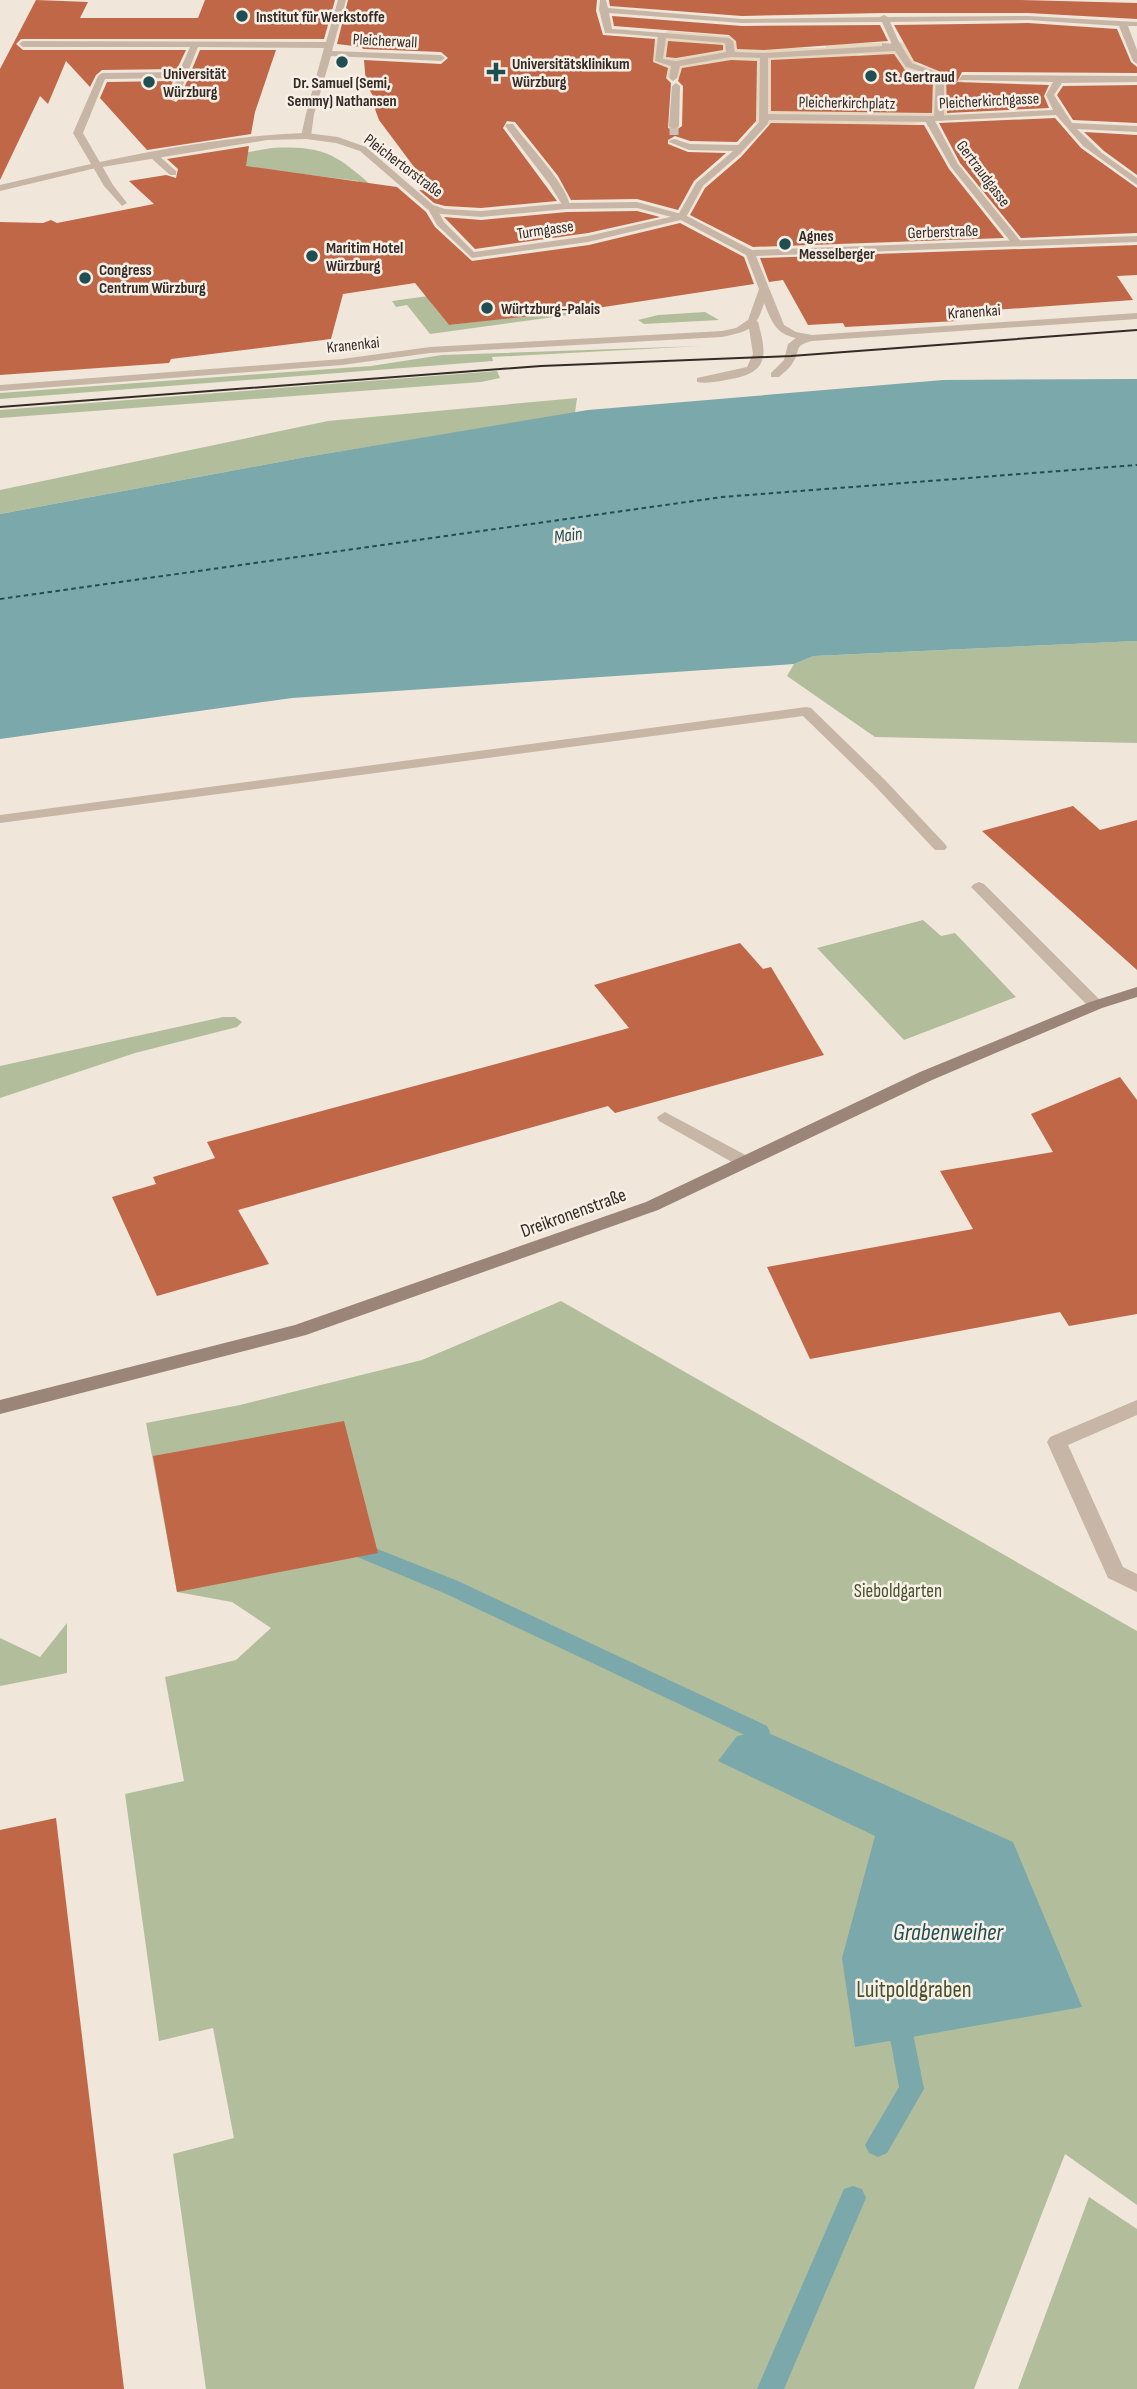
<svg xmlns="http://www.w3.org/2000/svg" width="1137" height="2389" font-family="'Sofia Sans Condensed',sans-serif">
	<rect width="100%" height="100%" fill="#f0e6da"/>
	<!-- green -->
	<path fill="#b2be9b" d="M272 148C328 145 339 157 379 192L372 193 358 181 197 161Z
		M450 293 432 304 449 325 542 313 545 315 580 310 583 313 430 334 407 305 396 307 392 301Z
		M705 312 719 320 644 324 638 320 658 315Z
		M701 346 492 357 493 361 0 399V393L371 366 442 355Z
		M497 371 500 378 481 382 0 418V410Z
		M577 398 575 413 306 457 0 514V490L328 421Z
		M1137 641V743L875 737 787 676 794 664 814 656Z
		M923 920 941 936 955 933 1016 997 904 1040 817 948Z
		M223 1017H235L242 1022 237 1027 135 1053 0 1098V1066Z
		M561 1301 1137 1631V2205L1065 2154 974 2389H206L173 2154 234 2138 213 2028 159 2041 125 1794 184 1781 165 1677 236 1660 271 1628 232 1602 177 1592 146 1423 240 1405 422 1360Z
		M67 1623V1673L0 1686V1638L40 1657Z
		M1089 2197 1137 2229V2389H1018Z"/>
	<!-- plaza -->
	<path fill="#e7d7c1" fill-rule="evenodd" d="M668 31 740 37 751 48H826V44L908 42 917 64 962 78 964 93H951V114L914 124 785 126 744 122 681 78H665L650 68 655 39ZM859 54 875 55 890 59 891 67 905 68 909 101 849 59Z"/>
	<!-- water -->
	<path fill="#7aa8ab" d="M1137 379V641L814 656 794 664 292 698 0 739V514L306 457 588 410 943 380Z
		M764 1731 1013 1842 1082 2007 855 2047 842 1958 875 1836 718 1761 737 1736Z"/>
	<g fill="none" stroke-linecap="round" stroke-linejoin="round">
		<!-- stream -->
		<path fill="#7aa8ab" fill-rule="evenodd" d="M350 1538 458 1581 767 1726 770 1732 767 1738 759 1741 751 1738 444 1593 343 1551 340 1546 343 1541Z
			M902 2027 911 2030 914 2038 924 2089 887 2153 878 2157 869 2153 865 2145 899 2087 890 2038 893 2030Z
			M853 2186 862 2189 866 2198 784 2389H757L844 2189Z"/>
		<!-- ferry -->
		<path stroke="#1f4f53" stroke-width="2" stroke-dasharray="4.5 3.5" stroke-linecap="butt" d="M0 599 722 497 1137 465"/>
	</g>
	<!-- building -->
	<path fill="#c06748" d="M36 0 88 2 80 18H198L205 0H335L324 39H21L16 44 23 50H186L177 69 102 70 96 75 90 87 66 61 48 104 40 96 0 180V69Z
		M348 0H597L596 11 603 35 655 39 653 62 668 68 666 78 671 83 668 128 675 131 682 126 683 86 678 81 682 68 731 60 757 61 756 121 737 142 690 141 675 136 668 140V144L688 152 726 153 694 181 678 210 637 199 571 200 558 176 515 122 507 121 503 128 557 201 481 208 445 206 434 203 419 190 432 191 379 120 375 109 376 101 366 84 364 60 441 64 448 58 441 52 363 49 362 47 337 44Z
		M609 0H1021L1137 3V19L1028 13H883L742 16 610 6Z
		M612 16 742 26 880 25 888 41 764 50 737 49 736 41 729 35 614 26Z
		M1028 23 1117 29 1131 62 1137 67V73L962 72 957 82 1049 85 1044 96 1049 108 947 113 946 74 914 61 894 25Z
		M668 41 723 45V50L676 58 666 57Z
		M200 50H276L255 112 251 134 147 150 100 98 107 82 173 81 167 98 176 102 180 98Z
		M894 54 905 70 933 78 932 113 771 111V60Z
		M1137 85V123L1073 120 1057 95 1063 86Z
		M1055 118 1081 148 1137 188V233L1021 238 960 163 939 123Z
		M771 123 924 125 949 169 1004 238 753 247 690 215 705 188 741 157Z
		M1084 132 1137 135V175L1104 151Z
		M249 146 246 166 397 187 426 212 435 227 472 261 589 245 680 223 744 257 754 284 584 310 449 325 415 283 343 294 331 339 171 359 169 363 0 375V222L43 223 51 220 57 223 154 204 129 181 166 175 176 178 178 169 167 159Z
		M637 211 660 217 588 233 475 249 444 217 481 220 567 212Z
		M1137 245V275L1117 276 1133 300 952 313 957 321 845 327 843 323 808 325 783 280 769 282 760 258Z
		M1073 806 1100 830 1137 820V970L982 831Z
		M740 943 763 969 771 967 824 1055 615 1113 608 1106 238 1210 269 1264 157 1296 112 1197 156 1184 153 1177 215 1158 207 1142 629 1028 594 985Z
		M1120 1077 1137 1100V1314L1069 1326 1060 1312 810 1359 767 1267 973 1229 940 1171 1053 1152 1031 1114Z
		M344 1421 378 1553 177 1592 153 1456Z
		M56 1818 124 2389H0V1830Z"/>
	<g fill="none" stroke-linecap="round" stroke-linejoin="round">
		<!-- pedestrian-tunnel -->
		<path stroke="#cac1b6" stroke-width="9" stroke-dasharray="9 4.5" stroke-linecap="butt" d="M674 126V142"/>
		<!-- service -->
		<path fill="#c7b6a6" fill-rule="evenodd" d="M338 0H346L332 51 441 55 445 58 441 61 331 56 314 114 310 117 306 114 324 48 198 47 178 97 174 100 170 97 177 78 105 79 83 133 113 185 127 203 122 206 104 186 73 133 98 76 102 73 179 72 190 47H23L19 44 23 41 326 42Z
			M507 124H513C527 144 570 187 570 208H564L550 185 505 126Z
			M151 154H157L176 171V175H170L151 158Z
			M753 319 758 322C767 355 769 372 731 379 720 381 708 384 697 382V378L747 367 753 354 748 322Z
			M812 335 817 338 816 340C791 346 803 348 792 364 789 369 783 373 779 377H771V373L784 360 788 344 796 338Z
			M806 707 811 708 884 779 945 844 947 847 945 850H935L874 785 803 716 0 823V815Z
			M665 1112 751 1158 754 1162 745 1168 739 1166 659 1121 657 1117Z
			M1137 1400V1415L1068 1445 1123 1567 1137 1574V1592L1108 1578 1047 1442 1050 1437Z"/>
		<!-- pedestrian -->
		<path fill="#c7b6a6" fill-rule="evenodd" d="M626 30 729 38 733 41 735 52 764 53 882 46V43L891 44 892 40H898L912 63 944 75V118L939 121 934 118 936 76 906 67 895 51 768 58V114L929 116 934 119 929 122 769 120 767 125 739 155H733V151L689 150 669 142 674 139 690 144 738 145 759 122 760 58 731 57 680 66 677 78 673 81 669 78 671 66 655 61 658 37 623 34ZM666 38 725 43 726 52 676 61 663 59Z
			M676 83 680 86 679 126 674 129 669 126 672 86Z"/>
		<!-- minor -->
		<path fill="#c7b6a6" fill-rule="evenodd" d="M600 0H606L608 8 742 19 880 17 884 15 888 17 1028 16 1137 22V26H1128L1137 50V64L1133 61 1119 26 1028 20 890 22 899 42 895 45 891 42 882 22 742 23 609 13 612 29 629 30 626 34 605 33 599 10Z
			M962 75 1137 76V82L1062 83 1054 95 1072 123 1137 126V132L1077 129 1102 153 1137 178V185L1083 146 1056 115 935 121 958 164 1023 244 1014 246 951 167 924 119 929 116 1053 110 1046 95 1053 82 959 80Z
			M310 111 314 114 311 136 306 139 301 136 306 114Z
			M733 151 741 153 703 186 685 219 588 242 472 258 437 225 428 209 436 207 444 222 474 252 588 236 678 215 696 183Z
			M979 882 984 884 1102 1002 1104 1005 1102 1008H1090L974 890 971 887 974 884Z"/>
		<!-- tertiary -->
		<path fill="#c7b6a6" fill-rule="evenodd" d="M306 133 338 137 366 147 433 205 445 209 481 211 567 203 637 202 685 215 752 250 1137 236V242L756 256 784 325 796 332 812 335 1137 313V319L812 341C780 336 776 333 764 303 756 330 749 331 722 337L430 353 342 365 0 391V385L342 359 430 347 722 331 736 328 748 320 759 289 746 255 679 219 637 208 567 209 481 217 441 214 427 209 360 151 336 143 306 139 267 140 96 168 0 191V185C98 162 206 136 306 133Z"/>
		<!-- secondary -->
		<path fill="#9b8578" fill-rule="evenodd" d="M1137 987V997L1102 1008 932 1080 658 1210 306 1335 0 1414V1400L295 1325 646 1202 920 1072 1090 1002Z"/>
		<!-- tram -->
		<path stroke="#342b27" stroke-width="2" d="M0 407 541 366 791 356 1137 330"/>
	</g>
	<!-- markers -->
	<g fill="#1f4f53" stroke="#f8f0e6" stroke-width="2.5">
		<circle cx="242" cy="16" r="7"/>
		<circle cx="342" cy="62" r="7"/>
		<path d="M492.5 61.5h7v7h7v7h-7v7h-7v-7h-7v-7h7z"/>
		<circle cx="871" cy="76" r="7"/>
		<circle cx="149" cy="82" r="7"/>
		<circle cx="785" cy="244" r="7"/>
		<circle cx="312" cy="256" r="7"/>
		<circle cx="85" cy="278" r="7"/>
		<circle cx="487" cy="308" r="7"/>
	</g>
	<g text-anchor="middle" stroke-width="5" stroke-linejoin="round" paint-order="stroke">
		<!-- far-poi labels -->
		<g font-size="16" font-weight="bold" fill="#342b27" stroke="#f8f0e6" text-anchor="start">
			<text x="256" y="22">Institut für Werkstoffe</text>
			<text x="512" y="69">Universitätsklinikum<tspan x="512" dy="18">Würzburg</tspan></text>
			<text x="163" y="79">Universität<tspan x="163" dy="18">Würzburg</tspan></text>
			<text x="885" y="82">St. Gertraud</text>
			<text x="342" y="88" text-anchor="middle">Dr. Samuel (Semi,<tspan x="342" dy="18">Semmy) Nathansen</tspan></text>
			<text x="799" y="241">Agnes<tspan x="799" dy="18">Messelberger</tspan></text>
			<text x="326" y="253">Maritim Hotel<tspan x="326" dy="18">Würzburg</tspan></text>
			<text x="99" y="275">Congress<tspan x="99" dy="18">Centrum Würzburg</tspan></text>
			<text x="501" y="314">Würtzburg-Palais</text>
		</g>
		<!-- far-street labels -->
		<g font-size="16" fill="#342b27" stroke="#f8f0e6">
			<text transform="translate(385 40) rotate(3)" y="6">Pleicherwall</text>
			<text transform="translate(989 100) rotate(-3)" y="6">Pleicherkirchgasse</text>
			<text transform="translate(847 102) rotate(1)" y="6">Pleicherkirchplatz</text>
			<text transform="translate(404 165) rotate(37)" y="6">Pleichertorstraße</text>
			<text transform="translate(984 173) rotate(53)" y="6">Gertraudgasse</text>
			<text transform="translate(545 229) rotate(-8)" y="6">Turmgasse</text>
			<text transform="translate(943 231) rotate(-2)" y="6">Gerberstraße</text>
			<text transform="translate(974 311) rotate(-4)" y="6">Kranenkai</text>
			<text transform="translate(353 344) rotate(-6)" y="6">Kranenkai</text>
		</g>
		<!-- far-water labels -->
		<g font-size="18" font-style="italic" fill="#1f4f53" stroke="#f8f0e6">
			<text transform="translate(568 535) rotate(-8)" y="6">Main</text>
		</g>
		<!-- street labels -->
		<g font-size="19" fill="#342b27" stroke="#f8f0e6">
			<text transform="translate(573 1212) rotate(-20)" y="7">Dreikronenstraße</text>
		</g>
		<!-- park labels -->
		<g font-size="19" fill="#43512c" stroke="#f8f0e6">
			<text x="898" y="1597">Sieboldgarten</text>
		</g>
		<!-- near-park labels -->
		<g font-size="23" fill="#43512c" stroke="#f8f0e6">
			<text x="914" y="1997">Luitpoldgraben</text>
		</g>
		<!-- near-water labels -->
		<g font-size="24" font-style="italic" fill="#1f4f53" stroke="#f8f0e6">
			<text x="948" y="1940">Grabenweiher</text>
		</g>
	</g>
</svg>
